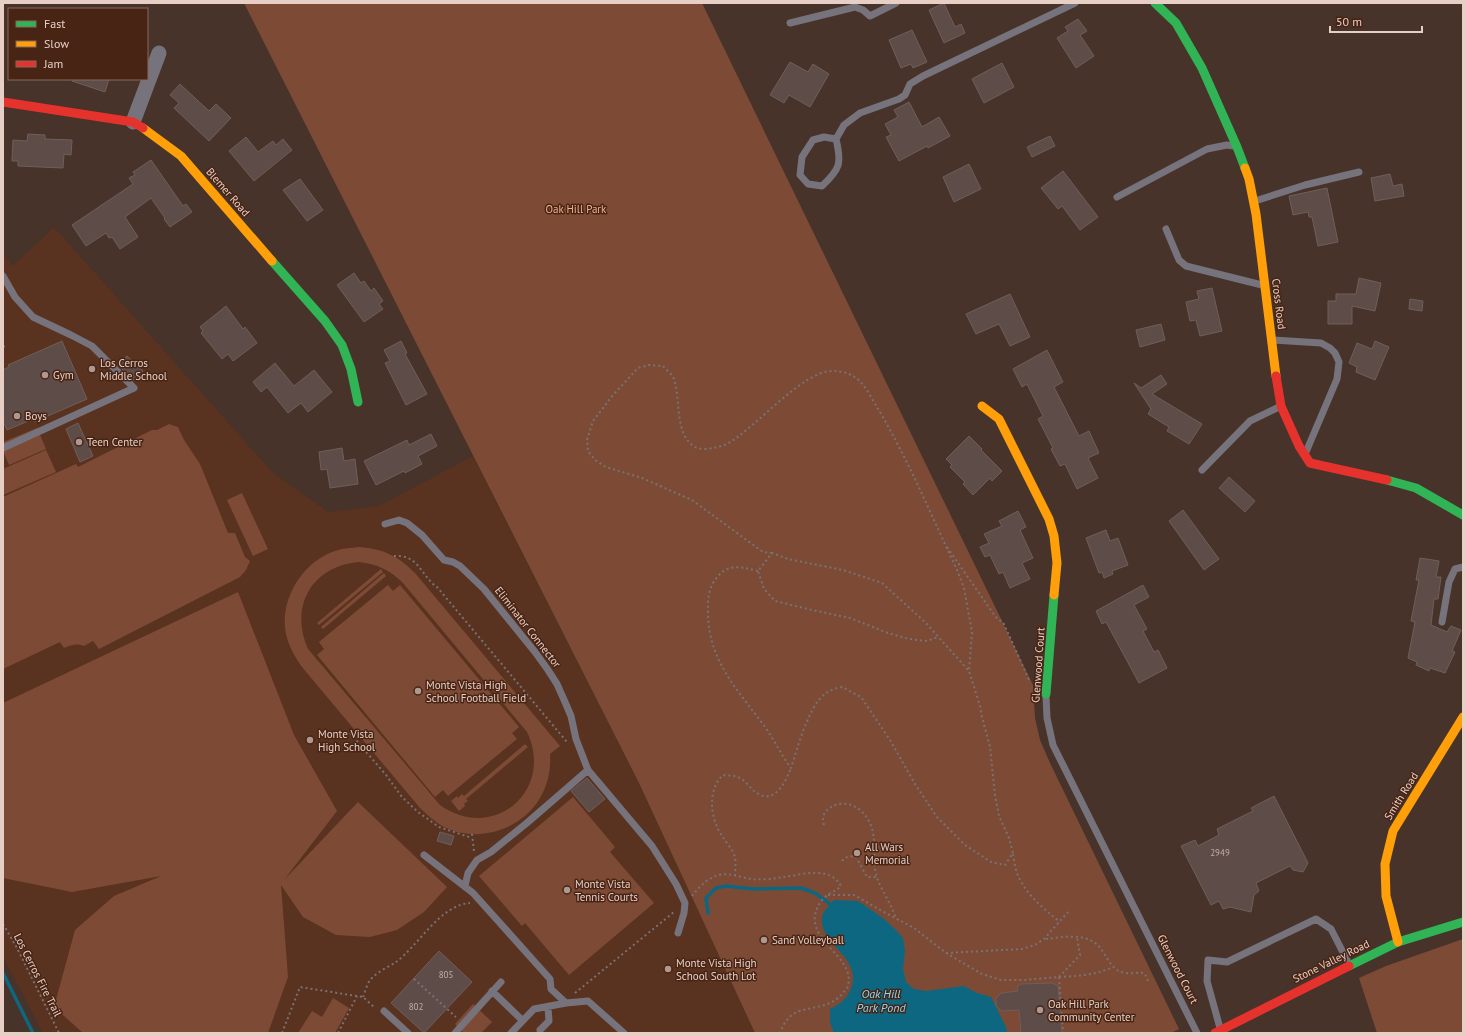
<svg xmlns="http://www.w3.org/2000/svg" width="1466" height="1036" font-family="'PT Sans',sans-serif">
	<rect width="100%" height="100%" fill="#47332a"/>
	<!-- built -->
	<path fill="#5a3220" d="M54 227 272 472 328 512 379 506 473 456 639 783 755 1033H43L3 957V255L13 266Z"/>
	<!-- green -->
	<path fill="#7d4b35" fill-rule="evenodd" d="M244 3H702L1033 685 1035 718 1040 740 1050 763 1179 1029 1171 1033H755L639 783Z
		M169 424 178 427 184 440 200 464 228 533H235L245 557 250 561 246 570 240 577 99 649 93 641 84 646C76 643 72 645 64 648L60 642 3 669V497L76 464 78 467 152 430H157Z
		M37 428 46 449 9 465 3 451V442Z
		M46 450 56 472 3 495V469Z
		M242 493 268 549 253 556 227 500Z
		M359 547C384 549 398 556 415 573L560 746 550 754C551 769 548 785 540 798 520 832 473 845 439 824 432 819 426 814 420 808L302 667C295 657 289 647 286 634 279 600 302 562 335 551 343 548 351 548 359 547ZM359 562C377 564 390 570 403 583L527 732C555 791 493 843 440 805L308 649C289 606 312 566 359 562Z
		M381 569 383 572 319 625 317 623Z
		M384 573 386 576 323 629 321 627Z
		M388 585 393 591 400 585 519 727 512 733 517 739 448 796 443 790 435 797 317 655 324 649 319 642Z
		M238 592 294 735 337 811 284 880 358 802 447 887 424 912 397 930 370 937 336 935 303 917 281 885 288 977 268 1033H83L54 1007 75 930 114 896 161 876 72 892 3 878V703Z
		M525 744 528 747 466 799 468 801 464 804 465 806 459 811 451 801 457 796 458 798 462 794 464 796Z
		M573 797 615 847 610 852 654 903 569 975 525 923 522 926 479 876Z
		M1463 939V1033H1377L1359 978 1386 966Z
		M333 998 349 1008 335 1033H298L312 1011 322 1017Z
		M473 1004 492 1022 481 1033H464L455 1024Z"/>
	<!-- water -->
	<path fill="#0e6780" d="M834 900 858 901 883 918 896 930 903 938 905 951 903 969 906 982 914 989 926 991 964 986 977 993 991 997 1006 1027 1007 1033H834L830 1023V1009C839 1005 848 998 851 988 863 957 818 944 822 917 823 911 830 905 834 900Z"/>
	<g fill="none" stroke-linecap="round" stroke-linejoin="round">
		<!-- stream -->
		<path stroke="#0e6780" stroke-width="3.5" d="M708 913 706 898 716 888 725 886 754 889 801 888 815 893 830 904
			M3 973 33 1033"/>
	</g>
	<!-- building -->
	<path fill="#5e4c48" stroke="#705e59" d="M944 3 955 27 961 24 965 33 944 43 929 10Z
		M1078 19 1087 31 1080 35 1094 56 1076 68 1057 38 1068 31 1065 27Z
		M912 30 927 62 913 68 911 64 901 68 889 40Z
		M790 62 808 72 813 64 829 74 810 107 789 95 784 103 770 95Z
		M1002 63 1014 87 984 103 972 79Z
		M72 79H109L105 92 72 81Z
		M180 84 209 111 216 104 231 118 209 141 174 108 179 103 170 95Z
		M909 102 922 127 939 117 950 136 928 148 927 146 899 161 886 137 891 135 885 124 898 117 894 110Z
		M28 134 45 135V139L72 140 71 155 64 154 63 168 18 166V161H12L13 140 27 141Z
		M1050 136 1055 146 1032 157 1027 147Z
		M246 137 258 152 273 141 276 145 283 139 292 150 254 181 229 151Z
		M151 160 183 206 186 204 192 212 170 227 164 219 165 218 151 198 125 217 138 237 120 249 112 237 109 238 106 233 86 246 72 225 133 184 129 178 135 175 133 172Z
		M969 164 981 189 954 202 943 177Z
		M1063 171 1098 217 1080 230 1062 206 1058 209 1041 188Z
		M1390 174 1393 186 1402 184 1404 196 1375 201 1371 178Z
		M300 179 323 210 307 221 283 190Z
		M1327 188 1338 242 1318 246 1312 217H1309L1308 212 1293 215 1289 196Z
		M354 273 361 283 364 281 371 291 374 288 383 301 379 304 383 309 364 322 337 285Z
		M1359 278 1381 283 1375 311 1352 306V324H1328V301H1336V294H1356Z
		M1212 288 1222 331 1200 336 1196 320 1190 321 1186 302 1199 299 1197 291Z
		M1010 294 1030 337 1010 346 999 324 976 334 966 314Z
		M1410 299 1423 301 1422 311 1409 309Z
		M226 306 243 329 245 327 257 343 233 361 228 354 222 359 201 333 203 331 200 327Z
		M1161 324 1165 340 1140 347 1136 330Z
		M62 341 87 399 34 422 33 419 7 430 3 421V370L9 367 8 365Z
		M401 341 407 353 405 354 427 394 406 405 385 363 390 361 384 350Z
		M1375 341 1389 347 1375 380 1356 372 1357 367 1349 363 1357 343 1372 349Z
		M1047 350 1063 382 1054 387 1079 436 1089 431 1099 453 1088 458 1098 478 1077 489 1065 464 1060 466 1051 449 1053 448 1038 419 1043 416 1027 384 1022 387 1013 369Z
		M127 356 143 371 133 380 118 365Z
		M275 363 294 386 314 370 332 392 308 412 301 403 288 413 267 387 261 392 253 382Z
		M1161 375 1167 384 1152 394 1202 424 1189 444 1167 431 1169 427 1148 414 1151 409 1134 383 1141 388Z
		M78 423 93 456 80 462 66 429Z
		M431 434 437 446 418 456 422 464 405 473 404 471 376 485 364 461 407 440 409 445Z
		M969 436 982 449 981 450 1002 471 992 481 990 478 973 495 963 484 965 482 950 467 952 465 946 459Z
		M342 448 344 461 355 459 358 484 330 488 327 469 321 470 319 452Z
		M1229 477 1255 501 1245 512 1219 488Z
		M1183 510 1219 559 1204 570 1169 521Z
		M1018 511 1026 527 1020 530 1033 558 1022 563 1030 579 1010 588 1003 572 999 574 990 555 985 557 980 547 989 543 984 534 1002 526 999 521Z
		M1106 530 1110 541 1118 538 1128 565 1112 571 1113 574 1104 578 1102 572 1099 573 1086 538Z
		M1420 558 1439 561 1436 577H1441L1438 599H1434L1431 625 1447 632 1451 626 1461 630 1452 651 1455 652 1445 673 1430 668 1429 671 1416 665 1417 662 1408 658 1415 622 1411 621 1419 580H1416Z
		M1143 585 1149 597 1134 605 1147 629 1143 631 1154 652 1158 650 1167 668 1139 683 1106 622 1102 624 1096 611Z
		M587 778 605 799 589 812 571 791Z
		M1274 796 1308 863 1303 872 1293 870 1290 866 1256 883 1259 891 1254 895 1251 912 1230 907 1223 909 1219 901 1211 905 1181 846 1195 840 1198 846 1219 835 1217 829 1253 811 1251 808Z
		M440 832 454 836 451 845 437 841Z
		M439 951 472 982 424 1033 391 1003Z
		M1053 983 1058 986 1062 1033H1021L1019 1010 1002 1011 996 1006V998L1001 993 1018 991 1017 987 1021 984Z"/>
	<g fill="none" stroke-linecap="round" stroke-linejoin="round">
		<!-- path -->
		<path stroke="#787275" stroke-width="2" stroke-dasharray="2 3" stroke-linecap="butt" d="M3 347 5 346
			M947 547 995 616 1004 624 1030 682
			M772 553 763 552 692 500 642 478 606 467 595 460 588 451 587 440 593 421 613 395 638 368 649 365 663 366C666 370 671 373 673 377 682 398 673 434 695 447 700 450 708 449 713 448 718 447 723 446 727 444 756 428 803 370 833 371 842 371 849 373 856 378 864 383 872 399 877 407 908 459 931 515 957 570L964 588 972 632 969 671
			M394 556C399 556 405 556 410 559 421 565 426 580 437 587L567 742
			M758 571C738 566 725 563 713 583 708 592 708 602 708 612 708 661 738 690 765 727 774 739 781 755 791 768 798 747 808 707 825 694 830 690 836 688 842 687L861 697 890 740 915 784 937 817 965 845 991 862 1005 865 1013 853 1009 838 999 816 995 795 990 747 982 717 980 706 969 671 925 622 882 583 843 570 788 559 772 553 758 571 764 589 775 601 812 610 850 618 888 633 909 639 927 641 938 637
			M350 733 386 775 402 797 418 812 439 827 472 838
			M824 825C818 809 839 800 851 805 858 807 864 813 867 818 878 834 872 851 875 869 878 888 891 901 896 919
			M472 834 474 851
			M1013 854C1014 860 1015 867 1017 873 1025 894 1043 908 1060 922
			M842 861C846 856 850 856 856 857L867 877H877
			M735 876C735 870 736 863 735 857 733 850 726 842 722 836 710 818 707 790 723 775 728 776 734 775 738 777 747 781 750 789 757 793 775 805 786 781 791 768
			M828 895H854L882 911 914 928 946 953 982 974 1001 980H1023L1059 977 1063 1033
			M692 896C699 887 707 878 719 875 730 872 741 878 752 879 762 880 774 879 783 877 802 875 829 865 841 886 835 892 827 894 822 900 794 937 856 954 848 985 848 988 845 990 843 993 831 1008 813 1006 797 1012 788 1016 783 1025 780 1033
			M3 924 17 948 59 1033
			M1046 939C1065 937 1091 931 1103 952 1107 958 1112 968 1119 971 1126 975 1136 972 1144 973L1146 976 1148 981
			M946 953 1022 949 1035 945 1044 939 1068 912
			M1059 977C1078 976 1096 975 1113 967
			M1059 977 1080 955 1077 937
			M414 979 456 1017
			M575 993 674 912
			M363 997C365 992 367 984 370 980 377 972 388 967 396 962 419 945 440 905 470 903
			M282 1033 300 987 363 997 375 1008
			M338 1033 357 996"/>
		<!-- lane -->
		<path stroke="#76737c" stroke-width="7" d="M790 23 855 7 863 10 870 16 896 3
			M836 139 824 137 813 140 802 157 800 175 808 184 822 186C840 169 842 164 836 139L844 125 860 113 899 99 905 95 910 84 923 76 1075 3
			M1117 197 1207 149 1227 145 1234 146
			M1255 201 1305 185 1359 172
			M1166 229 1179 260 1186 266 1262 285
			M3 276 15 297 33 317 71 335 92 346 134 388 3 448
			M1273 340 1321 343 1330 348 1335 353 1339 362 1337 379 1306 452
			M1202 470 1250 421 1279 407
			M385 524 399 520 407 523 422 535 444 560 453 562 460 566 484 589 535 652 548 670 557 684 565 702 571 716 576 739 588 770 652 846 676 884 685 903 684 913 678 933
			M1442 622 1449 582 1455 569 1463 567
			M1046 696 1047 718 1053 745 1197 1033
			M424 855 473 893 550 979 551 989 566 1003
			M465 886 468 873 477 860 491 852 528 822 588 770
			M492 991 522 1020
			M384 1011 408 1033
			M1220 1028 1207 981 1208 960 1227 962 1316 919 1331 929 1349 964
			M540 1030 549 1021 548 1007
			M455 1033 501 982
			M511 1033 534 1009 566 1003 588 1001 624 1033"/>
		<!-- street -->
		<path stroke="#76737c" stroke-width="15" d="M133 122 159 53"/>
		<!-- fast -->
		<path stroke="#30b455" stroke-width="9" d="M1155 3 1176 23 1202 68 1237 147 1245 168
			M272 261 325 321 342 345 351 369 358 402
			M1387 480 1416 488 1463 515
			M1046 694 1054 595
			M1349 966 1398 942 1463 922"/>
		<!-- slow -->
		<path stroke="#ff9f0a" stroke-width="9" d="M143 128 181 156 272 261
			M1245 168 1249 179 1256 214 1276 376
			M982 406 999 419 1049 519 1054 536 1057 563 1054 595
			M1398 942 1386 896 1385 864 1393 831 1463 717"/>
		<!-- jam -->
		<path stroke="#e5322d" stroke-width="9" d="M3 102 133 122 143 128
			M1276 376 1281 406 1299 446 1310 463 1387 480
			M1215 1033 1349 966"/>
	</g>
	<!-- markers -->
	<g fill="#af988f" stroke="#482414" stroke-width="1.5">
		<circle cx="92" cy="369" r="4"/>
		<circle cx="45" cy="375" r="4"/>
		<circle cx="17" cy="416" r="4"/>
		<circle cx="79" cy="442" r="4"/>
		<circle cx="418" cy="691" r="4"/>
		<circle cx="310" cy="740" r="4"/>
		<circle cx="857" cy="853" r="4"/>
		<circle cx="567" cy="890" r="4"/>
		<circle cx="764" cy="940" r="4"/>
		<circle cx="668" cy="969" r="4"/>
		<circle cx="1040" cy="1010" r="4"/>
	</g>
	<g text-anchor="middle" stroke-width="3" stroke-linejoin="round" paint-order="stroke">
		<!-- number labels -->
		<g font-size="9" fill="#c5aea6">
			<text x="1220" y="856">2949</text>
			<text x="446" y="978">805</text>
			<text x="416" y="1010">802</text>
		</g>
		<!-- street labels -->
		<g font-size="11" fill="#e7cfc5" stroke="#482414">
			<text transform="translate(228 192) rotate(49)" y="4">Blemer Road</text>
			<text transform="translate(1279 304) rotate(83)" y="4">Cross Road</text>
			<text transform="translate(528 627) rotate(52)" y="4">Eliminator Connector</text>
			<text transform="translate(1038 665) rotate(-86)" y="4">Glenwood Court</text>
			<text transform="translate(1401 796) rotate(-58)" y="4">Smith Road</text>
			<text transform="translate(1331 961) rotate(-26)" y="4">Stone Valley Road</text>
			<text transform="translate(1178 969) rotate(63)" y="4">Glenwood Court</text>
			<text transform="translate(38 975) rotate(63)" y="4">Los Cerros Fire Trail</text>
		</g>
		<!-- park labels -->
		<g font-size="11" fill="#f3b194" stroke="#482414">
			<text x="576" y="213">Oak Hill Park</text>
		</g>
		<!-- poi labels -->
		<g font-size="11" fill="#e7cfc5" stroke="#482414" text-anchor="start">
			<text x="100" y="367">Los Cerros<tspan x="100" dy="13">Middle School</tspan></text>
			<text x="53" y="379">Gym</text>
			<text x="25" y="420">Boys</text>
			<text x="87" y="446">Teen Center</text>
			<text x="426" y="689">Monte Vista High<tspan x="426" dy="13">School Football Field</tspan></text>
			<text x="318" y="738">Monte Vista<tspan x="318" dy="13">High School</tspan></text>
			<text x="865" y="851">All Wars<tspan x="865" dy="13">Memorial</tspan></text>
			<text x="575" y="888">Monte Vista<tspan x="575" dy="13">Tennis Courts</tspan></text>
			<text x="772" y="944">Sand Volleyball</text>
			<text x="676" y="967">Monte Vista High<tspan x="676" dy="13">School South Lot</tspan></text>
			<text x="1048" y="1008">Oak Hill Park<tspan x="1048" dy="13">Community Center</tspan></text>
		</g>
		<!-- water labels -->
		<g font-size="12" font-style="italic" fill="#8bd8f6" stroke="#482414">
			<text x="881" y="998">Oak Hill<tspan x="881" dy="14">Park Pond</tspan></text>
		</g>
	</g>
	<!-- border -->
	<rect width="1466" height="1036" fill="none" stroke="#e7cfc5" stroke-width="8"/>
	<!-- legend -->
	<rect x="8" y="8" width="140" height="72" fill="#482414" stroke="#88685b"/>
	<rect x="16" y="21" width="20" height="6" fill="#30b455" stroke="#88685b"/>
	<text x="44" y="28" font-size="12" fill="#e7cfc5">Fast</text>
	<rect x="16" y="41" width="20" height="6" fill="#ff9f0a" stroke="#88685b"/>
	<text x="44" y="48" font-size="12" fill="#e7cfc5">Slow</text>
	<rect x="16" y="61" width="20" height="6" fill="#e5322d" stroke="#88685b"/>
	<text x="44" y="68" font-size="12" fill="#e7cfc5">Jam</text>
	<!-- scale -->
	<path d="M1330 26v6h92v-6" fill="none" stroke="#e7cfc5" stroke-width="2"/>
	<text x="1336" y="26" font-size="12" fill="#e7cfc5" stroke="#482414" stroke-width="3" paint-order="stroke">50 m</text>
</svg>
